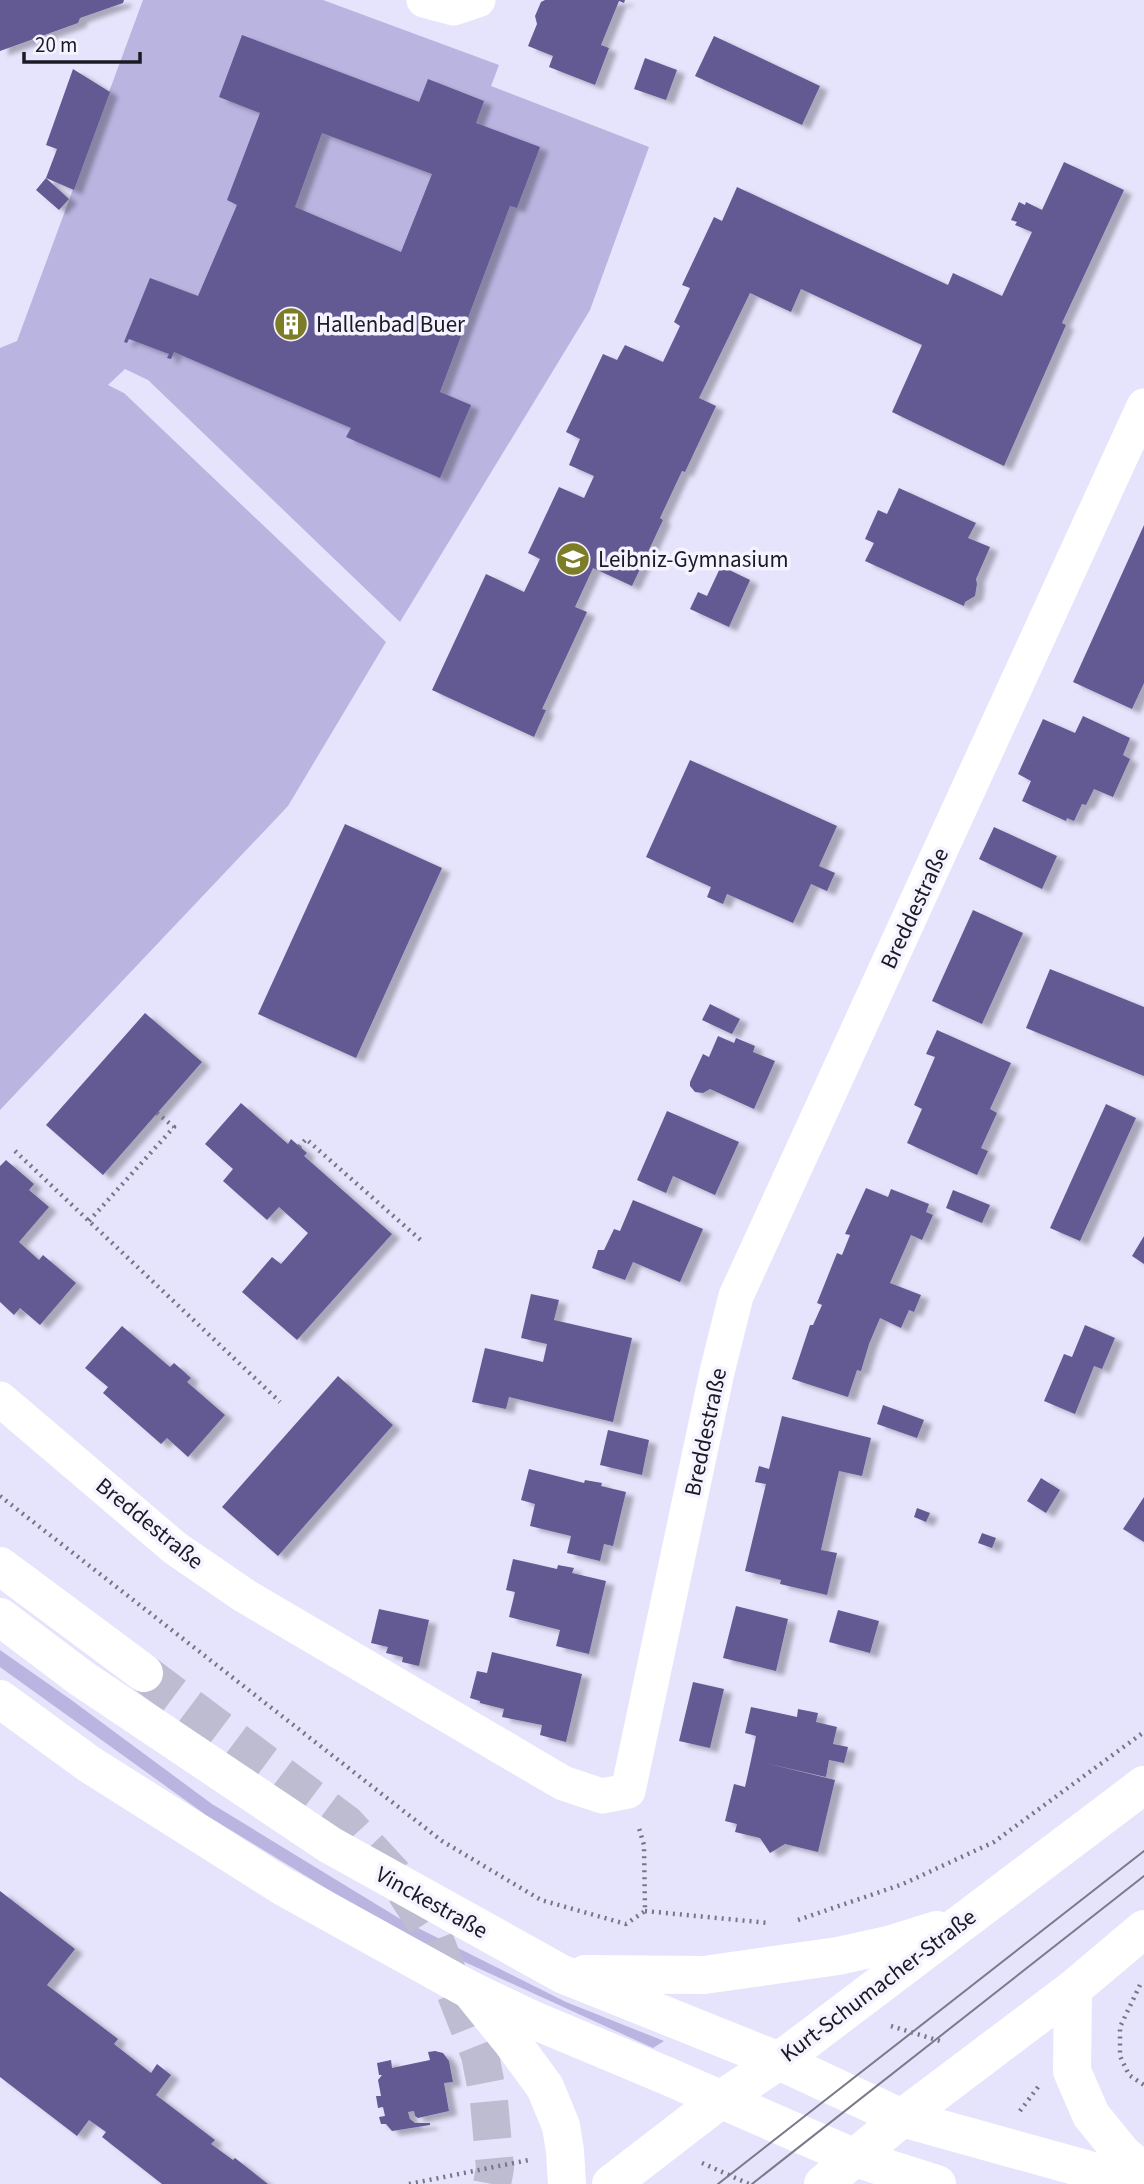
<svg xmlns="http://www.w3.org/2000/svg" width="1144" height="2184" font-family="'Source Sans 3',sans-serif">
	<defs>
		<filter id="shadow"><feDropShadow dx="8" dy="4.5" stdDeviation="2" flood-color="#0004"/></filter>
	</defs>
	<rect width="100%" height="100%" fill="#e6e4fc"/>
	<!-- green -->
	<path fill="#b9b4e0" d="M143 0H323L499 65 491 86 649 147 590 310 400 622 148 380 125 369 108 385 124 393 386 642 288 806 0 1110V348L17 341Z
		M0 1650 70 1699 212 1804 402 1920 566 2002 664 2041 653 2048 421 1942 342 1898 206 1815 11 1675 0 1667Z"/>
	<!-- building -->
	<path fill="#635a93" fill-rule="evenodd" filter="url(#shadow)" d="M0 0H124L123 3 80 18 78 23 0 51Z
		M545 0H625L624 3 619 1 601 45 609 48 595 85 549 67 553 56 528 46 537 24 535 16 541 2Z
		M242 35 419 102 428 79 484 101 476 123 540 147 517 208 510 206 440 392 471 405 440 478 346 437 351 428 174 352 171 359 167 358 169 354 129 339 127 343 124 342 150 278 198 296 237 205 227 200 260 113 219 97ZM322 133 432 174 401 252 295 207Z
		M714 36 820 86 802 125 695 76Z
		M645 58 677 70 666 100 634 89Z
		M73 69 110 92 74 190 46 178 69 199 59 210 36 190 46 178 57 149 46 145Z
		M1064 162 1124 190 1062 323 1066 325 1004 466 892 412 922 345 801 289 791 312 750 293 699 398 716 406 685 472 682 471 660 518 663 520 632 586 593 568 575 607 587 612 542 709 546 710 534 737 432 690 486 574 524 592 540 559 528 553 559 487 584 498 594 476 569 465 580 439 566 432 603 354 617 360 625 345 663 362 680 326 674 322 690 288 682 285 714 217 722 221 737 187 948 285 953 273 1002 296 1032 232 1015 225 1017 222 1011 220 1019 202 1025 205 1026 202 1042 210Z
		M899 488 976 523 968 538 990 547 976 579 977 584 975 596 965 602 964 606 865 561 874 543 865 539 878 510 887 514Z
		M1144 525V683L1132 709 1073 682Z
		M721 566 750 580 729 627 690 609 698 592 707 596Z
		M1083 716 1130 738 1123 755 1130 759 1113 797 1094 789 1086 805 1082 804 1074 821 1067 818 1066 821 1022 801 1031 781 1018 774 1043 719 1075 733Z
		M690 760 837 826 819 866 835 873 827 891 811 884 793 923 727 894 723 904 707 897 711 887 646 857Z
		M345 824 442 868 356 1058 258 1014Z
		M994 827 1057 856 1042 889 979 859Z
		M973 910 1023 933 982 1024 932 1001Z
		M1050 969 1144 1007V1076L1026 1028Z
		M710 1004 740 1019 732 1034 702 1020Z
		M145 1013 202 1062 103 1175 46 1125Z
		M937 1030 1011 1063 990 1109 997 1113 981 1148 988 1151 977 1175 907 1143 922 1109 914 1105 935 1057 926 1054Z
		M718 1036 734 1043 736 1038 755 1046 753 1052 775 1061 754 1109 710 1089 703 1093 695 1092 690 1086V1082L703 1054 709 1057Z
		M241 1103 288 1144 291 1139 307 1153 304 1156 392 1234 297 1340 242 1292 272 1257 281 1264 308 1233 279 1207 267 1220 223 1181 233 1169 205 1144Z
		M1106 1104 1136 1118 1080 1241 1050 1228Z
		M667 1111 739 1142 715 1195 673 1176 666 1193 637 1180Z
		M6 1160 34 1184 29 1190 49 1207 19 1242 39 1260 43 1255 76 1283 40 1325 20 1308 14 1315 0 1302V1166Z
		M866 1188 888 1197 891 1189 929 1204 926 1212 933 1215 922 1240 911 1235 890 1283 921 1295 914 1312 909 1310 901 1328 880 1318 869 1344 861 1371 857 1370 848 1397 792 1379 810 1325H813L822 1305 817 1303 837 1253 842 1255 850 1235 845 1234Z
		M953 1190 990 1205 982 1223 946 1208Z
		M633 1200 703 1229 680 1282 633 1262 625 1280 592 1268 598 1250H604L614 1229 620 1231Z
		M1144 1236V1264L1132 1256Z
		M531 1294 559 1300 554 1320 632 1338 613 1422 509 1397 506 1409 472 1402 485 1348 543 1362 547 1344 521 1338Z
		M1085 1325 1115 1338 1102 1369 1094 1366 1075 1414 1044 1401 1064 1354 1072 1357Z
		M122 1326 170 1367 174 1363 181 1369 191 1378 187 1382 225 1415 188 1457 167 1438 161 1444 103 1393 108 1387 85 1368Z
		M338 1376 393 1425 278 1556 222 1507Z
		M883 1405 924 1420 917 1438 877 1424Z
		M782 1416 871 1438 862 1476 839 1471 821 1550 837 1553 827 1595 780 1584 781 1580 745 1571 766 1484 755 1482 759 1466 769 1469Z
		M608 1430 649 1440 642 1475 600 1465Z
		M529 1469 584 1483 585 1480 602 1483 601 1486 626 1492 613 1546 604 1544 600 1561 567 1553 571 1536 530 1526 535 1504 521 1500Z
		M1041 1478 1060 1490 1046 1513 1027 1501Z
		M1144 1497V1542L1123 1529Z
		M917 1508 930 1513 926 1522 914 1517Z
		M982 1533 996 1538 992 1548 978 1543Z
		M513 1559 557 1569 558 1565 574 1568 572 1573 606 1581 589 1654 556 1646 560 1630 509 1617 515 1592 506 1590Z
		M736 1606 788 1619 776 1671 723 1658Z
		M379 1609 429 1620 419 1666 402 1662 403 1657 386 1653 388 1647 371 1643Z
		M838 1610 879 1621 870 1653 829 1642Z
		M492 1652 582 1674 566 1742 540 1735 542 1725 502 1717 504 1709 480 1703V1701L470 1698 477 1671 487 1673Z
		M693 1682 724 1689 710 1748 679 1741Z
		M751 1707 797 1717 798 1709 818 1713 816 1722 837 1727 833 1744 848 1747 844 1763 829 1760 826 1777 765 1763 835 1780 818 1852 785 1844 770 1853 760 1838 735 1832 737 1824 725 1821 734 1784 745 1787 751 1760 756 1736 745 1733Z
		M0 1891 75 1949 47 1985 118 2039 114 2044 151 2073 157 2064 171 2075 156 2095 215 2140 211 2144 233 2160 235 2158 268 2184H162L102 2137 106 2132 89 2120 77 2136 0 2077Z
		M435 2051 443 2053 449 2061 453 2082 444 2083 449 2111 418 2118 415 2116 414 2111 408 2112 410 2119 415 2123H430V2125L392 2131 386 2124H381L379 2117 385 2116 383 2107 378 2108 376 2096H381L378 2080 382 2075H379L377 2063 391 2060 392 2068 406 2065 430 2060 428 2052Z"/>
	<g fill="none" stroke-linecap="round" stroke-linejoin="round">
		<!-- primary-tunnel -->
		<path stroke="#bdbcd1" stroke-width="38" stroke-dasharray="38 19" stroke-linecap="butt" d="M144 1673 346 1824 398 1880 432 1933 480 2055 489 2101 495 2168 492 2184"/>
		<!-- path -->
		<path stroke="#767585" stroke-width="4.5" stroke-dasharray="2 5" stroke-linecap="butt" d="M299 1147 306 1139 424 1243
			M15 1151 280 1402
			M89 1221 174 1127 157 1113
			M0 1496 442 1841 541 1900 626 1924 645 1911 644 1845 638 1825
			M645 1911 769 1923
			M798 1920 903 1884 994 1842 1144 1732
			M1140 1985 1120 2027V2056L1129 2075 1144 2085
			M891 2026 940 2041
			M1020 2111 1038 2087
			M702 2163 749 2184
			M409 2184 529 2160"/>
		<!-- street -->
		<path stroke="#fff" stroke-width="35" d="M424 0 454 8 478 0
			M0 1399 175 1548 245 1596 563 1783 602 1796 628 1791 717 1372 736 1296 1144 406"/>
		<!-- secondary -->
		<path stroke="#fff" stroke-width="38" d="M0 1617 81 1678 330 1845 562 1974 779 2061 902 2118 1093 2171 1144 2180
			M585 1974 704 1975 838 1956 892 1944 937 1930
			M1073 1989 1072 2071 1091 2115 1122 2153 1144 2173
			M470 1990 531 2019 667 2076 855 2158 937 2184
			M611 2184 720 2100 779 2061 1144 1785
			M823 2184 902 2118 1073 1989 1144 1929"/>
		<!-- primary -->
		<path stroke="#fff" stroke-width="38" d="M0 1566 144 1673
			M0 1699 89 1764 282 1886 470 1990 512 2042 545 2087 561 2126 565 2151 567 2184"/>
		<!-- tram -->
		<path stroke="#7b7a8b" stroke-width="2" d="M718 2184 1144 1851
			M752 2184 1144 1876"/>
	</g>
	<!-- icons -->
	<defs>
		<g id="building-disc" transform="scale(1.75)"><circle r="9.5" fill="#7c7d26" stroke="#f4f3ff"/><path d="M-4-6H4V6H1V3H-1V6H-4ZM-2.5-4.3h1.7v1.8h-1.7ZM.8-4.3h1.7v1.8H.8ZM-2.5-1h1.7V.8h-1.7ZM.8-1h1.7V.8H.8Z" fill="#fff"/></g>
		<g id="school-disc" transform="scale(1.75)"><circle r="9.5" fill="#7c7d26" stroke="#f4f3ff"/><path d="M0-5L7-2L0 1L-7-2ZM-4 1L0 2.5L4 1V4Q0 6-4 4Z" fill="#fff"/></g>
	</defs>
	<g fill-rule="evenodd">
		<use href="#building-disc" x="291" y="324"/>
		<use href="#school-disc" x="573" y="559"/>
	</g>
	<g text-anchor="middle" stroke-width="7" stroke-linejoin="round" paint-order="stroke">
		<!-- poi labels -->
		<g font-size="23" fill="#1b1a24" stroke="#f4f3ff" text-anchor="start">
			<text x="316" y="332">Hallenbad Buer</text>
			<text x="598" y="567">Leibniz-Gymnasium</text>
		</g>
		<!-- street labels -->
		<g font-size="23" fill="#1b1a24" stroke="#f4f3ff">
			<text transform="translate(914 908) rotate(-65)" y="8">Breddestraße</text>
			<text transform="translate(705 1432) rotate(-78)" y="8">Breddestraße</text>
			<text transform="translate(150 1523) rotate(39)" y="8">Breddestraße</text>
			<text transform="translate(432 1902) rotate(29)" y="8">Vinckestraße</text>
			<text transform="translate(878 1985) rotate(-37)" y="8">Kurt-Schumacher-Straße</text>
		</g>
	</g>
	<!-- scale -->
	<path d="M24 52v10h116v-10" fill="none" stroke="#1b1a24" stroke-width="3.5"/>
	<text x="35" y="52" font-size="21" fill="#1b1a24" stroke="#f4f3ff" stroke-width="5" paint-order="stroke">20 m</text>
</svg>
